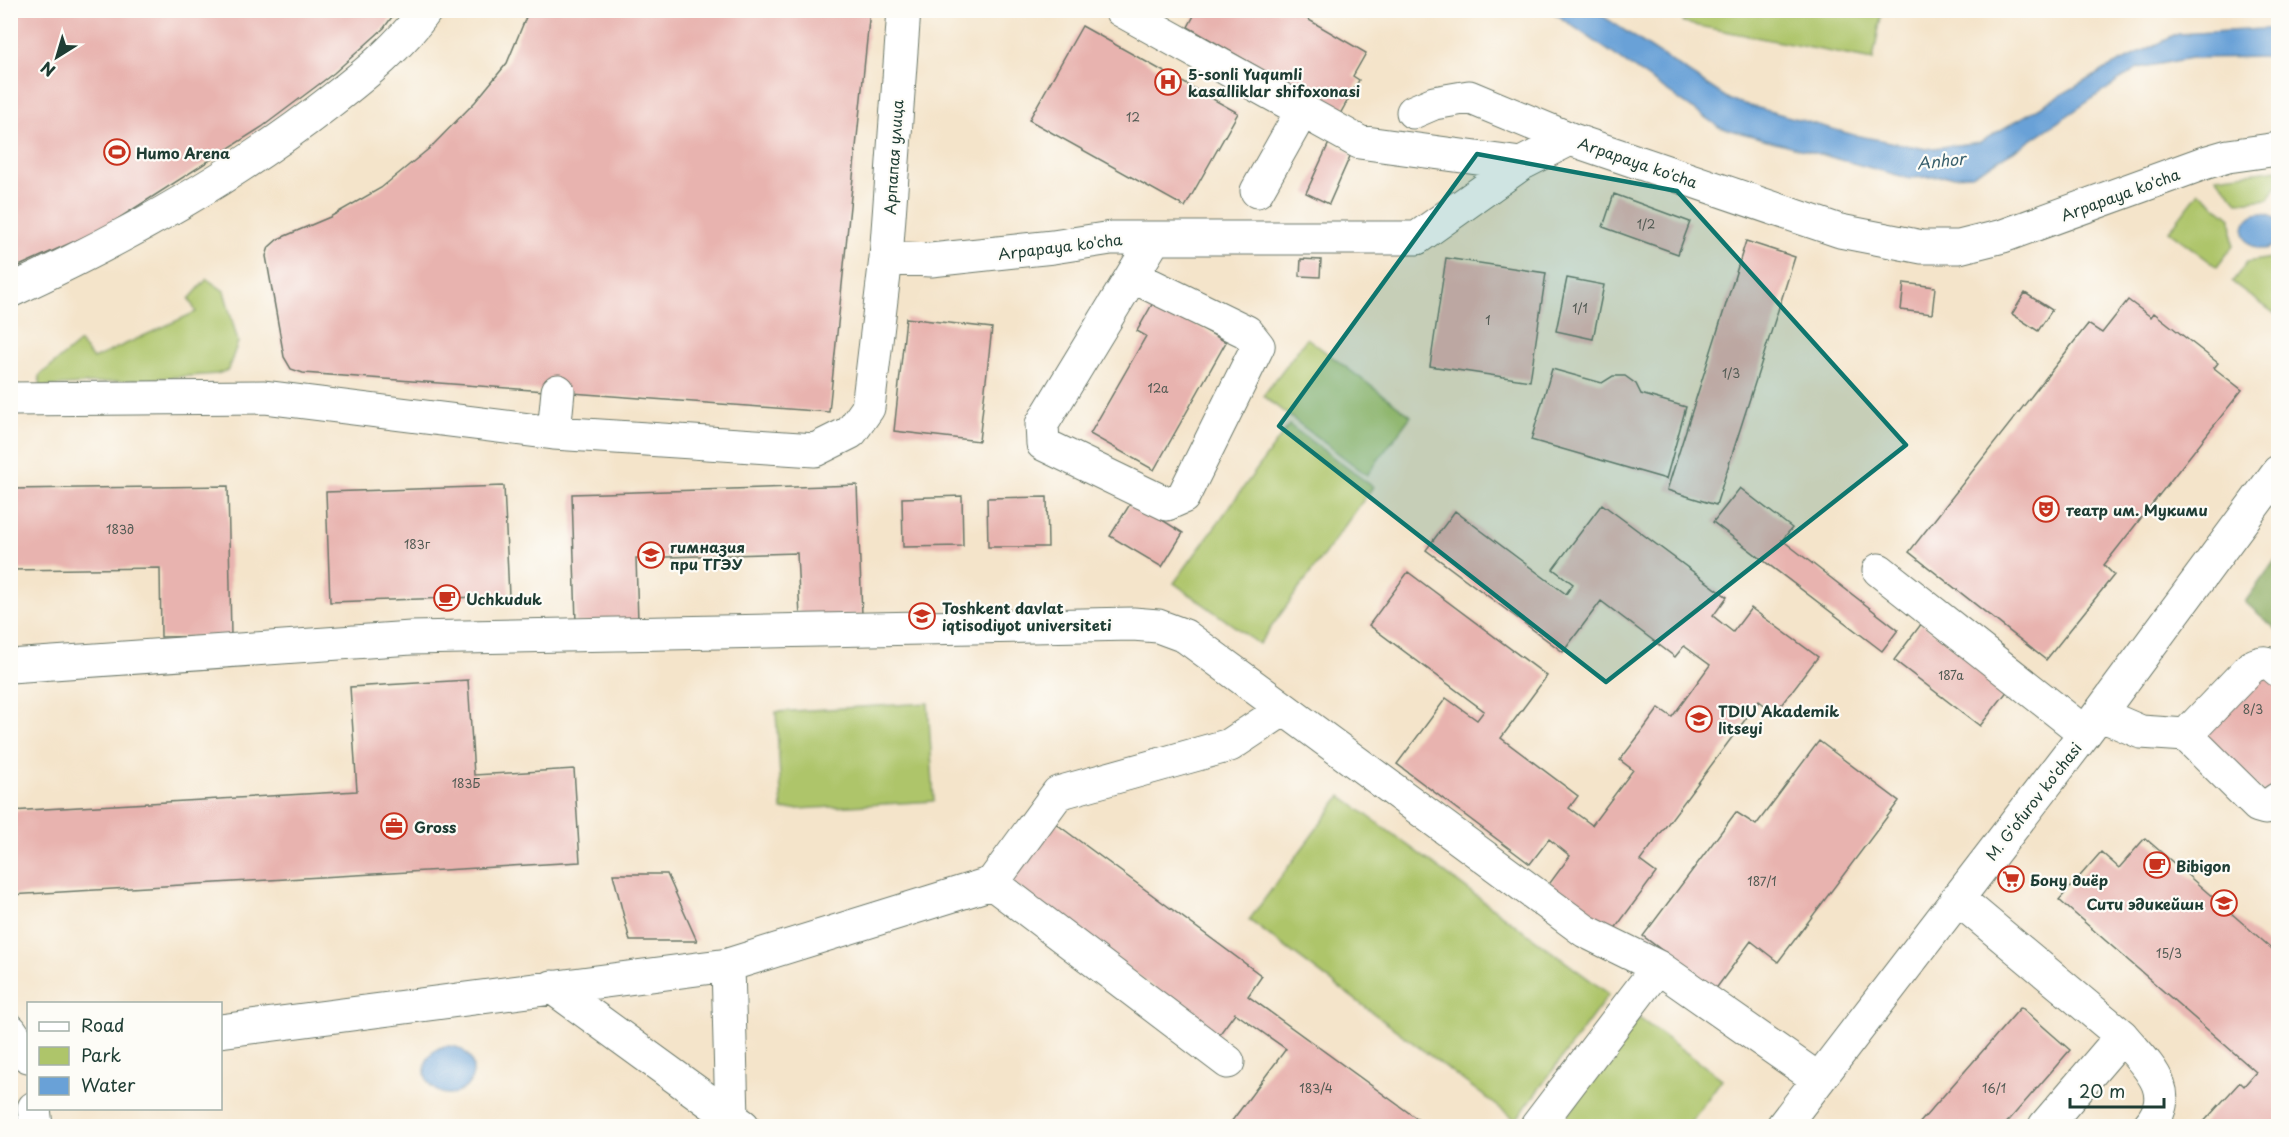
<svg xmlns="http://www.w3.org/2000/svg" width="2289" height="1137" font-family="'Playpen Sans',sans-serif">
	<style>
		.green { fill: #aec56a; stroke: #66814f; stroke-width: 1.5 }
		.forest { fill: #8aaa5e; stroke: #547449; stroke-width: 1.5 }
		.water { fill: #69a1d7; stroke: #446f86; stroke-width: 1.5 }
		.building { fill: #e8b3af }
		.lines { fill: none; stroke-linecap: round; stroke-linejoin: round }
		.minor-casing { stroke: #6a7768; stroke-width: 35 }
		.minor { stroke: #fff; stroke-width: 33 }
		.marked { fill: #0f766e; fill-opacity: 0.2; stroke: #0f766e; stroke-width: 4.5; stroke-linejoin: round }
		.labels { text-anchor: middle; dominant-baseline: central; stroke-width: 4.5; stroke-linejoin: round; paint-order: stroke }
		.number-label { font-size: 12px; fill: #515a53 }
		.poi-label { font-size: 15px; font-weight: bold; fill: #1f3d34; stroke: #fdfcf7; text-anchor: start }
		.street-label { font-size: 15px; fill: #1f3d34; stroke: #fdfcf7 }
		.water-label { font-size: 16px; font-style: italic; fill: #39606d; stroke: #fdfcf7 }
	</style>
	<rect width="100%" height="100%" fill="#fdfcf7"/>
	<filter id="ink" filterUnits="userSpaceOnUse"><feTurbulence type="fractalNoise" baseFrequency=".0167" numOctaves="2"/><feDisplacementMap in="SourceGraphic" scale="12" xChannelSelector="R" yChannelSelector="G"/><feConvolveMatrix kernelMatrix="1 2 1 2 8 2 1 2 1" color-interpolation-filters="sRGB"/></filter>
	<filter id="wash" filterUnits="userSpaceOnUse"><feTurbulence type="fractalNoise" baseFrequency=".008" numOctaves="4" result="noise"/><feDisplacementMap in="SourceGraphic" scale="24" xChannelSelector="R" yChannelSelector="G"/><feGaussianBlur stdDeviation="1.35" result="paint"/><feColorMatrix in="noise" values="0 0 0 0 0 0 0 0 0 0 0 0 0 0 0 0 0 1.4 0 .05"/><feComposite in="paint" operator="in"/></filter>
	<g filter="url(#wash)">
		<rect width="100%" height="100%" fill="#f4e4ca"/>
		<path class="green" d="M1686,11V10L1882,11L1873,60L1683,23Z
			M2278,169V183L2269,199L2238,202L2216,177Z
			M2199,192L2231,218L2233,246L2217,267L2169,231Z
			M2278,257V316L2232,282L2247,262Z
			M207,279L224,291L238,342L228,370L217,374L41,387L39,376L80,342L93,359L196,312L189,299Z
			M1307,338L1411,416L1367,475L1263,396Z
			M1289,425L1373,487L1259,644L1174,583Z
			M928,703L934,801L782,810L776,712Z
			M1341,796L1609,994L1516,1120L1249,920Z
			M1639,1018L1722,1079L1688,1126H1559Z"/>
		<path class="forest" d="M2278,556V631L2245,602Z"/>
		<path class="water" d="M1551,11H1595L1730,100L1854,135L1926,149L1980,142L2106,69L2178,34L2278,28V57L2191,58L2138,68L2022,146L1972,175L1908,178L1719,127Z
			M2244 231a18 18 0 1 1 36 0a18 18 0 1 1-36 0Z
			M425 1070a24 24 0 1 1 48 0a24 24 0 1 1-48 0Z"/>
		<g id="blocks">
			<path class="building" d="M10,10H397L384,28L334,73L262,127L102,229L10,270Z
				M529,10H870L829,412L303,373L291,369L284,357L266,256L269,247L278,239L330,217L381,188L431,147L475,102L507,63Z
				M1197,10H1292L1366,53L1353,76L1359,80L1340,114L1188,27Z
				M1082,26L1238,113L1185,207L1029,120Z
				M1329,143L1351,154L1329,204L1306,193Z
				M1614,194L1690,222L1678,254L1603,227Z
				M1746,241L1795,257L1716,505L1667,490Z
				M1446,258L1546,273L1530,381L1430,366Z
				M1301,259L1321,260L1320,277L1300,276Z
				M1567,278L1604,285L1593,339L1556,331Z
				M1904,283L1935,287L1932,314L1901,310Z
				M2025,293L2052,310L2038,331L2012,314Z
				M2128,300L2151,317L2154,313L2218,363L2214,368L2242,390L2104,565L2114,575L2046,660L1909,552L2088,324L2102,333Z
				M1154,301L1226,342L1154,470L1090,434L1146,336L1137,331Z
				M906,318L992,328L979,441L894,431Z
				M1552,369L1602,383L1613,376H1625L1636,384L1641,394L1686,407L1666,479L1531,440Z
				M857,485L862,615L800,618L797,553L636,558L638,621L576,623L572,494Z
				M228,486L231,636L161,637L160,568L10,570V489Z
				M504,486L509,596L330,602L326,492Z
				M1740,488L1792,528L1782,540L1898,630L1882,651L1713,522Z
				M962,496L963,546L903,547L902,498Z
				M1047,497L1048,547H988L987,498Z
				M1132,501L1183,533L1162,567L1110,536Z
				M1602,504L1727,597L1713,616L1733,632L1751,608L1818,657L1775,713L1759,701L1640,861L1656,873L1611,934L1547,887L1570,856L1549,839L1530,864L1397,764L1446,698L1477,720L1484,711L1369,625L1408,572L1547,676L1501,738L1578,796L1569,808L1592,825L1633,770L1620,760L1640,734L1659,708L1672,717L1710,665L1684,646L1675,657L1601,601L1563,652L1426,550L1455,511L1566,594L1573,584L1553,569Z
				M1922,623L2009,689L1980,726L1894,660Z
				M2264,668L2278,681V787L2269,798L2202,737Z
				M468,680L474,775L574,769L580,862L10,895V811L357,791L350,687Z
				M1819,741L1899,801L1778,962L1751,941L1715,990L1643,936L1736,812L1756,825Z
				M1047,817L1262,976L1248,996L1427,1126H1228L1286,1049L1235,1013L1219,1035L1003,876Z
				M2145,838L2278,954V1126H2200L2240,1082L2244,1086L2256,1072L2059,900L2101,852L2119,868Z
				M613,874H667L697,941H630Z
				M2021,1007L2070,1050L2004,1126H1917Z"/>
		</g>
	</g>
	<g filter="url(#ink)">
		<use href="#blocks" fill-opacity="0" stroke="#6a7768" stroke-width="1.5"/>
		<g class="lines">
			<g class="minor-casing">
				<path id="minor" d="M904,10L886,258L931,260L1053,247L1111,238H1417L1521,164L1570,139L1840,231L1922,247H1959L2003,236L2204,163L2228,156L2278,149
					M1121,10L1359,142L1521,164
					M1413,112L1434,103L1469,97L1570,139
					M1257,191L1302,111
					M1132,276L1247,332L1258,346L1183,497L1167,504L1043,444L1042,424L1155,238
					M10,291C123,239 233,178 331,101C366,74 400,46 426,10
					M10,399L264,397L554,433L558,391
					M554,433L815,450L851,432L868,408L886,258
					M1879,570L2085,733
					M10,666L411,638L1133,624L1158,626L1185,636L1585,931L1658,967L1537,1126
					M2099,714L2141,732L2186,735L2258,806L2265,808L2278,799
					M2186,735L2251,667C2263,661 2269,661 2278,670
					M992,883L1228,1062
					M1957,898L2122,1036L2045,1126
					M728,965L732,1119
					M1658,967L1818,1079
					M552,987L743,1126
					M10,1030L28,1056
					M220,1031L728,965L992,883L1058,793L1230,745L1284,709
					M2122,1036C2145,1064 2179,1090 2149,1126
					M34,1108L36,1126
					M1783,1126L2085,733L2278,472"/>
			</g>
			<use href="#minor" class="minor"/>
		</g>
	</g>
	<path class="marked" d="M1477,154L1677,191L1906,445L1606,682L1279,426Z"/>
	<defs>
		<g id="hospital-ring" transform="scale(1.35)"><circle r="9.5" fill="#fdfcf7" stroke="#c8321e" stroke-width="1.5"/><path d="M-5-5h3v3.5h4V-5h3V5h-3V1.5h-4V5h-3Z" fill="#c8321e"/></g>
		<g id="stadium-ring" transform="scale(1.35)"><circle r="9.5" fill="#fdfcf7" stroke="#c8321e" stroke-width="1.5"/><path d="M0-5a6.5 5 0 1 0 0 10a6.5 5 0 1 0 0-10ZM-3.5-1.8h7v3.6h-7Z" fill="#c8321e"/></g>
		<g id="theatre-ring" transform="scale(1.35)"><circle r="9.5" fill="#fdfcf7" stroke="#c8321e" stroke-width="1.5"/><path d="M-5-5.5Q0-4 5-5.5V0Q5 5 0 6Q-5 5-5 0ZM-3.3-2.5H-1v1.5H-3.3ZM1-2.5H3.3v1.5H1ZM-2.8 1Q0 5.5 2.8 1Z" fill="#c8321e"/></g>
		<g id="university-ring" transform="scale(1.35)"><circle r="9.5" fill="#fdfcf7" stroke="#c8321e" stroke-width="1.5"/><path d="M0-5L7-2L0 1L-7-2ZM-4 1L0 2.5L4 1V4Q0 6-4 4Z" fill="#c8321e"/></g>
		<g id="cafe-ring" transform="scale(1.35)"><circle r="9.5" fill="#fdfcf7" stroke="#c8321e" stroke-width="1.5"/><path d="M-5.5-4.5H6V0H3Q3 3.5 0 3.5H-2.5Q-5.5 3.5-5.5 0ZM3-3.2v2h1.7v-2ZM-6 4.5H4V6H-6Z" fill="#c8321e"/></g>
		<g id="school-ring" transform="scale(1.35)"><circle r="9.5" fill="#fdfcf7" stroke="#c8321e" stroke-width="1.5"/><path d="M0-5L7-2L0 1L-7-2ZM-4 1L0 2.5L4 1V4Q0 6-4 4Z" fill="#c8321e"/></g>
		<g id="office-ring" transform="scale(1.35)"><circle r="9.5" fill="#fdfcf7" stroke="#c8321e" stroke-width="1.5"/><path d="M-6-3h4V-5.5h4V-3h4V5H-6ZM-1-4.5V-3h2v-1.5ZM-6 0V1H6V0Z" fill="#c8321e"/></g>
		<g id="supermarket-ring" transform="scale(1.35)"><circle r="9.5" fill="#fdfcf7" stroke="#c8321e" stroke-width="1.5"/><path d="M-6-5.5h2.5l.6 2H6L4.5 2H-2.5L-4.4-4H-6ZM-1.5 3.2a1.3 1.3 0 1 0 .1 0ZM3 3.2a1.3 1.3 0 1 0 .1 0Z" fill="#c8321e"/></g>
	</defs>
	<g fill-rule="evenodd">
		<use href="#hospital-ring" x="1168" y="82"/>
		<use href="#stadium-ring" x="117" y="152"/>
		<use href="#theatre-ring" x="2046" y="509"/>
		<use href="#university-ring" x="651" y="555"/>
		<use href="#cafe-ring" x="447" y="598"/>
		<use href="#university-ring" x="922" y="616"/>
		<use href="#school-ring" x="1699" y="719"/>
		<use href="#office-ring" x="394" y="826"/>
		<use href="#cafe-ring" x="2157" y="865"/>
		<use href="#supermarket-ring" x="2011" y="879"/>
		<use href="#school-ring" x="2224" y="903"/>
	</g>
	<g class="labels">
		<g class="number-label">
			<text x="1133" y="117">12</text>
			<text x="1646" y="224">1/2</text>
			<text x="1580" y="308">1/1</text>
			<text x="1488" y="320">1</text>
			<text x="1731" y="373">1/3</text>
			<text x="1158" y="388">12a</text>
			<text x="120" y="529">183д</text>
			<text x="417" y="544">183г</text>
			<text x="1951" y="675">187a</text>
			<text x="2253" y="709">8/3</text>
			<text x="466" y="783">183Б</text>
			<text x="1762" y="881">187/1</text>
			<text x="2169" y="953">15/3</text>
			<text x="1316" y="1088">183/4</text>
			<text x="1994" y="1088">16/1</text>
		</g>
		<g class="poi-label">
			<text x="1188" y="73">5-sonli Yuqumli<tspan x="1188" dy="17">kasalliklar shifoxonasi</tspan></text>
			<text x="136" y="152">Humo Arena</text>
			<text x="2066" y="509">театр им. Мукими</text>
			<text x="670" y="546">гимназия<tspan x="670" dy="17">при ТГЭУ</tspan></text>
			<text x="466" y="598">Uchkuduk</text>
			<text x="942" y="607">Toshkent davlat<tspan x="942" dy="17">iqtisodiyot universiteti</tspan></text>
			<text x="1718" y="710">TDIU Akademik<tspan x="1718" dy="17">litseyi</tspan></text>
			<text x="414" y="826">Gross</text>
			<text x="2176" y="865">Bibigon</text>
			<text x="2030" y="879">Бону диёр</text>
			<text x="2204" y="903" text-anchor="end">Сити эдикейшн</text>
		</g>
		<g class="street-label">
			<text transform="translate(893 157) rotate(-86)">Арпапая улица</text>
			<text transform="translate(1638 162) rotate(19)">Arpapaya ko'cha</text>
			<text transform="translate(2120 194) rotate(-20)">Arpapaya ko'cha</text>
			<text transform="translate(1060 246) rotate(-7)">Arpapaya ko'cha</text>
			<text transform="translate(2033 801) rotate(-52)">M. G'ofurov ko'chasi</text>
		</g>
		<g class="water-label">
			<text transform="translate(1941 160) rotate(-6)">Anhor</text>
		</g>
	</g>
	<rect width="2289" height="1137" fill="none" stroke="#fdfcf7" stroke-width="36"/>
	<rect x="27" y="1002" width="195" height="108" fill="#fdfcf7" stroke="#a4b0a9" stroke-width="1.5"/>
	<rect x="39" y="1022" width="30" height="9" fill="#ffffff" stroke="#a4b0a9" stroke-width="1.5"/>
	<text x="81" y="1032" font-size="18" fill="#1f3d34">Road</text>
	<rect x="39" y="1047" width="30" height="18" fill="#aec56a" stroke="#a4b0a9" stroke-width="1.5"/>
	<text x="81" y="1062" font-size="18" fill="#1f3d34">Park</text>
	<rect x="39" y="1077" width="30" height="18" fill="#69a1d7" stroke="#a4b0a9" stroke-width="1.5"/>
	<text x="81" y="1092" font-size="18" fill="#1f3d34">Water</text>
	<g transform="translate(57 57) rotate(217)" stroke="#fdfcf7" stroke-width="4.5" paint-order="stroke">
	<path d="M0-4.5L10 22L0 15L-10 22Z" fill="#1f3d34"/>
	<text y="-9" font-size="16" font-weight="bold" text-anchor="middle" fill="#1f3d34">N</text>
	</g>
	<path d="M2070 1098v9h94v-9" fill="none" stroke="#1f3d34" stroke-width="3"/>
	<text x="2079" y="1098" font-size="18" fill="#1f3d34" stroke="#fdfcf7" stroke-width="4.5" paint-order="stroke">20 m</text>
</svg>
